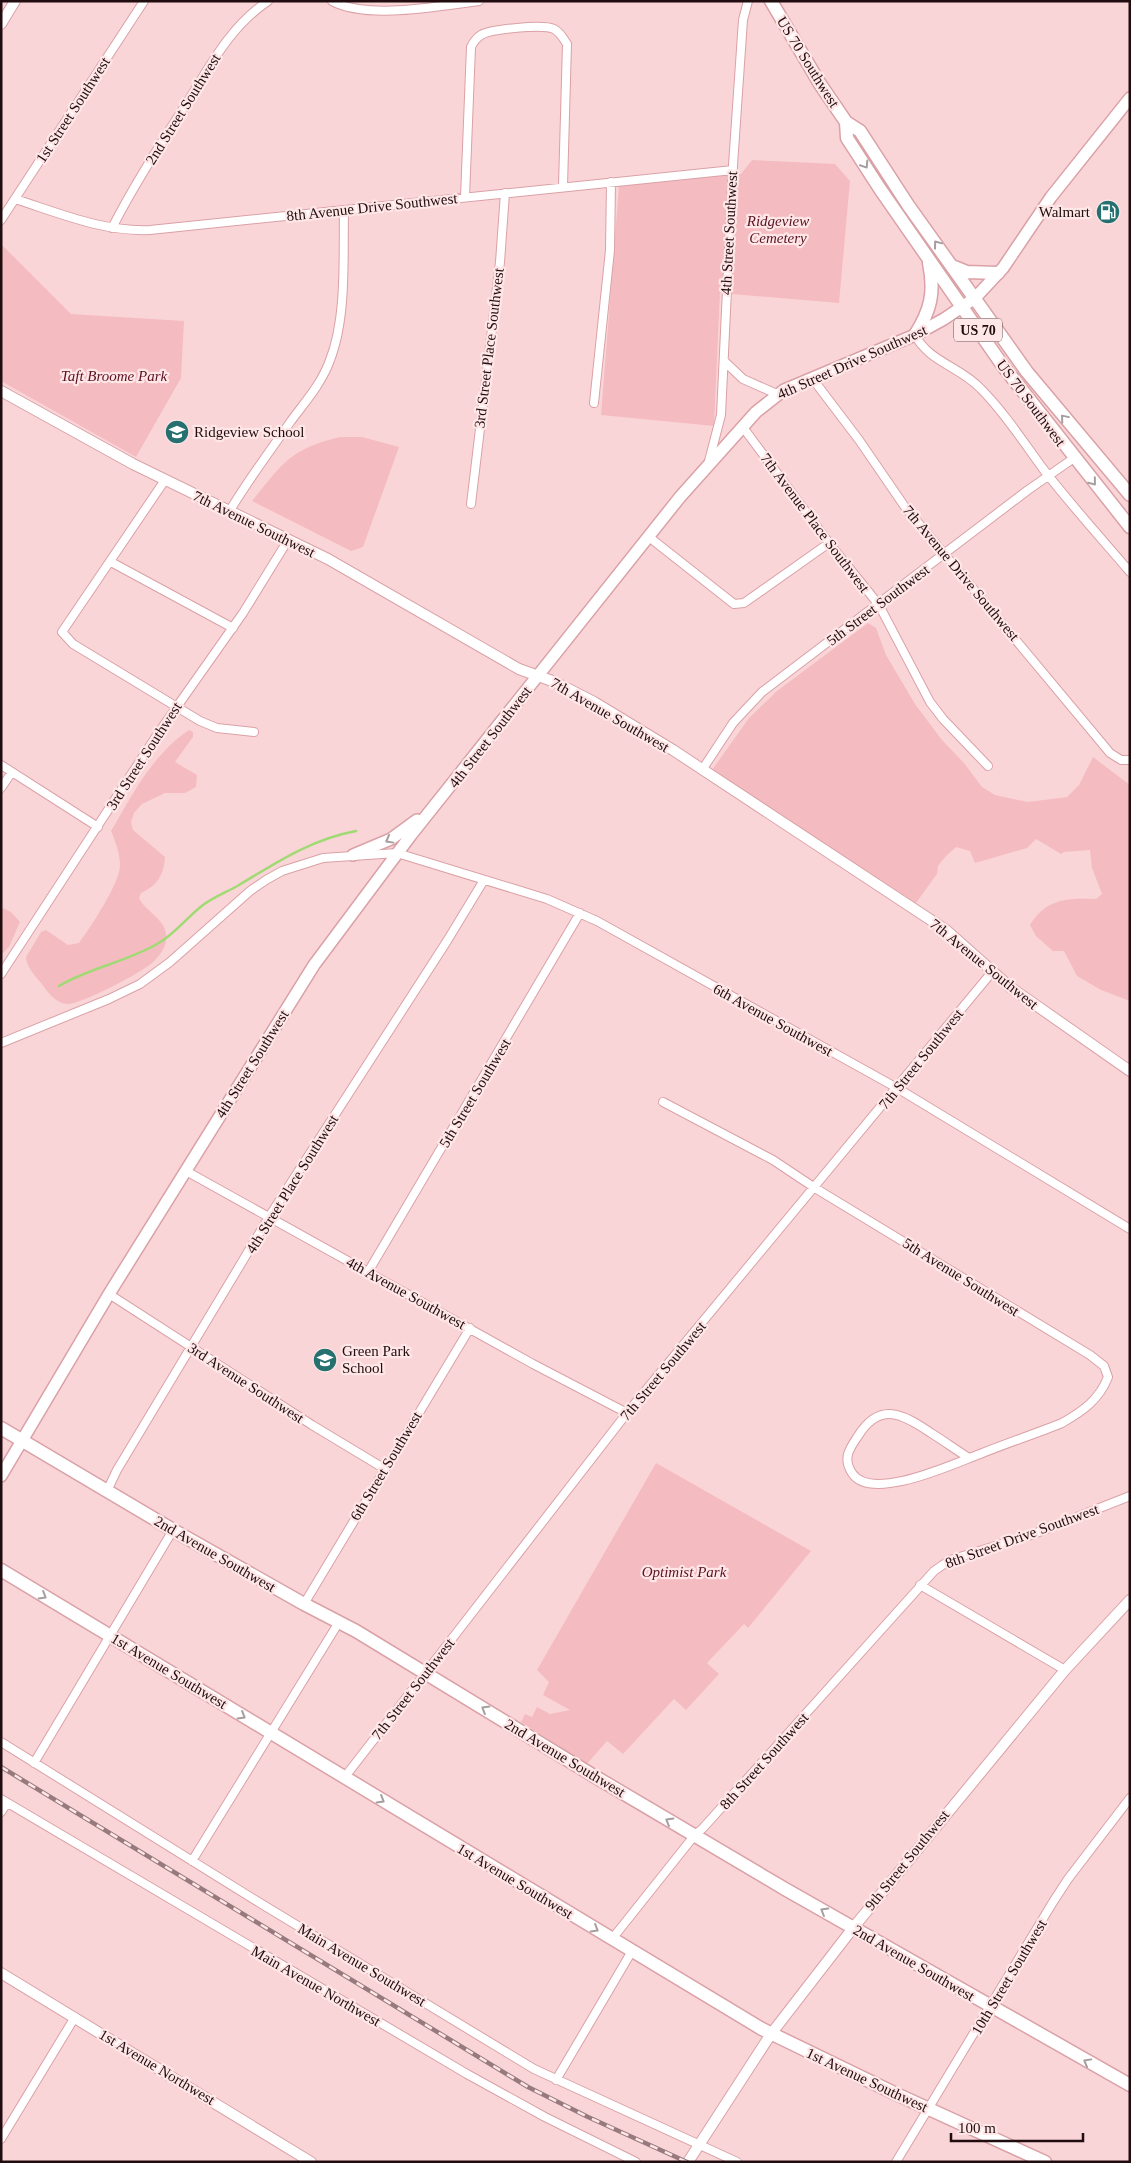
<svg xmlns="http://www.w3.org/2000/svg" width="1131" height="2163" font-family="'Times New Roman',serif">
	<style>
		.green { fill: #f4bcc1 }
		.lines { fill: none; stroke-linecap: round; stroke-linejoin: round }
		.stream { stroke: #a1da75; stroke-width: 2.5 }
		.minor-casing { stroke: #daa1a6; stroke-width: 10 }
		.tertiary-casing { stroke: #daa1a6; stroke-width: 12 }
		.secondary-casing { stroke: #daa1a6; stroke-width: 14 }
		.primary-casing { stroke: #daa1a6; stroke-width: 15 }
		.minor { stroke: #fff; stroke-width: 8 }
		.tertiary { stroke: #fff; stroke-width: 10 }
		.secondary { stroke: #fff; stroke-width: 11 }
		.primary { stroke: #fff; stroke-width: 12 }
		.rail-casing { stroke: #977a7d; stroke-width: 4.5 }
		.rail { stroke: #ffe6e7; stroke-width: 2.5; stroke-dasharray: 8; stroke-linecap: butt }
		.oneway { stroke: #a69e9f }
		.labels { text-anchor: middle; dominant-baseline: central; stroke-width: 4.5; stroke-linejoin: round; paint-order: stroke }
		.shield { fill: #ffe6e7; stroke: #644e50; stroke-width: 1 }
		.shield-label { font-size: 14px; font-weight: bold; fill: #210d0f }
		.street-label { font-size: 15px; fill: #210d0f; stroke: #ffe6e7 }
		.poi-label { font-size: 15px; fill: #210d0f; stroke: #ffe6e7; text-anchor: start }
		.park-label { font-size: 15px; font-style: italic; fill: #5a1121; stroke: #ffe6e7 }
	</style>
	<rect width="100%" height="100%" fill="#fad5d8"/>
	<path class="green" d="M752,160L835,164L850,181L839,303L720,293L714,426L601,415L619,186L741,174Z
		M1,244L71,314L184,321L181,378L136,457L1,381Z
		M340,437H362L399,447L363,547L351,551L252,501C283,463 290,449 340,437Z
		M868,623L876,628L886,655L915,704L942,740L964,763L982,787L995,795L1028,802L1067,797L1079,785L1093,757L1130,785V1001L1101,990L1077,976L1064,951H1053L1036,936L1030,925C1046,898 1068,898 1096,899L1102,894L1092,868L1090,850L1064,852L1061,854L1036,839L1027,848L975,863L970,851L956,847L946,856L938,866L937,874L916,903L712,770L749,718L777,691Z
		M189,730L193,732V737L175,762L197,775L196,787L185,793H165L142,804L134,813L131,822L133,830L165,857C164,875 157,886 141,893L139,898C146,912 164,918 166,934C168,945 160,956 152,963C141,973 80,1005 67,1004C55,1003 47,991 41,983C35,976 26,966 26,957L41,932L46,930L68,945L79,943C90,928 120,883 120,865C120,853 115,841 111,831C133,794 152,755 189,730Z
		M1,907L11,912L20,922L9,947L1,955Z
		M656,1463L811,1551L748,1628L744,1624L707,1663L719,1674L686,1710L674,1699L623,1754L607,1741L587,1764L521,1722L525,1714L532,1717L537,1707L550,1714L570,1710L543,1695L549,1682L537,1670Z"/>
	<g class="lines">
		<path class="stream" d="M59,986C89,968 126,962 157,944C175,934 186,918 203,905C214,897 227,892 239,885C277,862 312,839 356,831"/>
		<g class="minor-casing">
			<path id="minor" d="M332,1C367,20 439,6 479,1
				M465,197L471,47C473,43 476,38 481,35C491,29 543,24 554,29C561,33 563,38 567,44L563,186
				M15,199C59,213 103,232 150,230L733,170
				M1,220L144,1
				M112,228C133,187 158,148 183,109C208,70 228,28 268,1
				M915,335C929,362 961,367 981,389C1005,413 1024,443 1044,470C1071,505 1101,538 1130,572
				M724,361L743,379L777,394
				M812,378L859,440L905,507L1110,753L1121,760H1130
				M594,403L610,250L611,182
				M742,426L829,543L879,605L930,702L943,719L988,766
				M709,461L721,415L733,165L743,20L748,1
				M165,480L62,632L73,644L200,721L217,728L254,732
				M471,504L500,262L505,193
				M229,512C248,480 270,451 291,421C305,402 322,383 330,360C347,317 343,256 344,210
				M649,537L734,604L744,603L829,543
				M111,562L233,628
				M1,765L98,827
				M702,770L733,723L762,692L1028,490L1074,458
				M1,788L12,772
				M1,974L157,735L243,613L288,540
				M1,1043L109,999L140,984L170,962L250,891L266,880L282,871L323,858L397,853L547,899L597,921L897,1088L1130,1229
				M663,1102L773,1160L815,1188L1090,1355L1104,1366L1108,1377C1099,1400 1083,1411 1062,1423C1035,1434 1007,1443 980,1454C955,1463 871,1503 852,1473C842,1458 850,1448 858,1436C880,1401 903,1414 931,1433C944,1441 956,1450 969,1458
				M186,1171L533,1364L627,1413
				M368,1272L580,913
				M109,1294L312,1425L385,1469
				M107,1491L117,1470L269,1217L447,941L484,880
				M920,1585L1065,1670
				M304,1604L470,1328
				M1,1742L260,1903L534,2069L737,2162
				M34,1763L173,1530
				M344,1778L627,1413L992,972
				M1,1799L467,2074L545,2117L636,2162
				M1,1812L7,1803
				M192,1861L339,1622
				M612,1939L694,1836L703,1828L934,1571L950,1560L1031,1535L1130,1496
				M556,2080L632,1951
				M1,2139L75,2017
				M896,2162L1053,1902L1068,1879L1130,1798"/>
		</g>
		<g class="tertiary-casing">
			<path id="tertiary" d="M1,24L15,1
				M1,391L133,464L328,559L519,669L555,682L594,702L673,750L946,930L1010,987L1130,1071
				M1,1973L311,2162
				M688,2162L771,2034L853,1928L1065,1670L1130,1600"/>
		</g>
		<g class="secondary-casing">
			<path id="secondary" d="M353,855L391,839L417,820
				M1,1476L109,1294L314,965L411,835L680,497L756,412L784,390L915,335L944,319L975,298L1003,268L1051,197L1130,98"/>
		</g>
		<g class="primary-casing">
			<path id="primary" d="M771,1L820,84L846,122L860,131L908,205L1027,372L1130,495
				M846,122L847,138L880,189L1003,366L1130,527
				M952,266L967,272L998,273
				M915,335C931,310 935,292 929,263
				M1,1428L173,1530L304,1604L356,1631L594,1776L785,1889L1130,2085
				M1,1570L762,2029L894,2093L1045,2162"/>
		</g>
		<use href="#minor" class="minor"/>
		<use href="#tertiary" class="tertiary"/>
		<use href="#secondary" class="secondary"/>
		<use href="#primary" class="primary"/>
		<g class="rail-casing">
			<path id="rail" d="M1,1767L528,2087L588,2117L687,2162"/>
		</g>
		<use href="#rail" class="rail"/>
	</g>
	<defs><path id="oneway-chevron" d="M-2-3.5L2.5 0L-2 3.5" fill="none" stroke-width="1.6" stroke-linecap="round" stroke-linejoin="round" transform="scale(1.25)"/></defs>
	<g class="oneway">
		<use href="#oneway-chevron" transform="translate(865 165) rotate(57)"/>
		<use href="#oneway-chevron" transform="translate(937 244) rotate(-127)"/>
		<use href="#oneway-chevron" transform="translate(1064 418) rotate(-130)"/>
		<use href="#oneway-chevron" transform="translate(1093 482) rotate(51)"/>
		<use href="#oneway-chevron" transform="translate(389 840) rotate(151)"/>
		<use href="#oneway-chevron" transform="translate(43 1596) rotate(31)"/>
		<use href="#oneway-chevron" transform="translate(485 1709) rotate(-149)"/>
		<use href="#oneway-chevron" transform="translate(242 1716) rotate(31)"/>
		<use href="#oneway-chevron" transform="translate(381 1800) rotate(31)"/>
		<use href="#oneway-chevron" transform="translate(669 1821) rotate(-149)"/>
		<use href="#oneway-chevron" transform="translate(824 1911) rotate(-150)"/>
		<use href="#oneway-chevron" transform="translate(595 1929) rotate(31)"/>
		<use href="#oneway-chevron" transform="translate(1087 2062) rotate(-151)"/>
	</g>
	<defs>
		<g id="fuel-disc" transform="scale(1.25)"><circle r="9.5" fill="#26706f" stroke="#ffe6e7"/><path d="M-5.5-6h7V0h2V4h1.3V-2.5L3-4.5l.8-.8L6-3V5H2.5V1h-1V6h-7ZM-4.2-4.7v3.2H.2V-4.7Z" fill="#fff"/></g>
		<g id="school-disc" transform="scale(1.25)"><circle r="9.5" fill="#26706f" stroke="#ffe6e7"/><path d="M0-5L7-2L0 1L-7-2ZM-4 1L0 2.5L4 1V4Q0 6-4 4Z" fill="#fff"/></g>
	</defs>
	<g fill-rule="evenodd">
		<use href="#fuel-disc" x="1108" y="212"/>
		<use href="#school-disc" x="177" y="432"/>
		<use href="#school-disc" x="325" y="1360"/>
	</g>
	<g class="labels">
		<rect class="shield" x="954" y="318.5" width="48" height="23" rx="4"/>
		<g class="shield-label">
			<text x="978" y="330">US 70</text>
		</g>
		<g class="street-label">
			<text transform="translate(808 62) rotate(58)">US 70 Southwest</text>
			<text transform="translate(183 109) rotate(-58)">2nd Street Southwest</text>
			<text transform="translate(73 110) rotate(-57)">1st Street Southwest</text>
			<text transform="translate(372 207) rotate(-6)">8th Avenue Drive Southwest</text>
			<text transform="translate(729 233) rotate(-87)">4th Street Southwest</text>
			<text transform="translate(489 348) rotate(-83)">3rd Street Place Southwest</text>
			<text transform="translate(852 362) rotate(-24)">4th Street Drive Southwest</text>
			<text transform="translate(1031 403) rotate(53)">US 70 Southwest</text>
			<text transform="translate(815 523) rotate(53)">7th Avenue Place Southwest</text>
			<text transform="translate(254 524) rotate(26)">7th Avenue Southwest</text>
			<text transform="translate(961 573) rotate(50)">7th Avenue Drive Southwest</text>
			<text transform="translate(878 605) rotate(-37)">5th Street Southwest</text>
			<text transform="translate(610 715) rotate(30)">7th Avenue Southwest</text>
			<text transform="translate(490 737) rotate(-52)">4th Street Southwest</text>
			<text transform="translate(144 756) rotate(-57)">3rd Street Southwest</text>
			<text transform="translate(984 964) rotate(39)">7th Avenue Southwest</text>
			<text transform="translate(773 1020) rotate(29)">6th Avenue Southwest</text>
			<text transform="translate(921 1059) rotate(-51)">7th Street Southwest</text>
			<text transform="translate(252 1064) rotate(-58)">4th Street Southwest</text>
			<text transform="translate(475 1093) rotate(-59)">5th Street Southwest</text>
			<text transform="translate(292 1184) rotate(-58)">4th Street Place Southwest</text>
			<text transform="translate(961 1277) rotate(32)">5th Avenue Southwest</text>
			<text transform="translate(406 1293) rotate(29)">4th Avenue Southwest</text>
			<text transform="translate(663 1371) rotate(-50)">7th Street Southwest</text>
			<text transform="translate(246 1383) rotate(33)">3rd Avenue Southwest</text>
			<text transform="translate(386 1466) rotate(-59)">6th Street Southwest</text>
			<text transform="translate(1022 1536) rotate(-20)">8th Street Drive Southwest</text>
			<text transform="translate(215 1554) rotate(30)">2nd Avenue Southwest</text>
			<text transform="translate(169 1671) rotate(31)">1st Avenue Southwest</text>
			<text transform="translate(413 1689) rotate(-52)">7th Street Southwest</text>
			<text transform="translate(565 1758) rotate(31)">2nd Avenue Southwest</text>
			<text transform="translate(764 1761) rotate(-48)">8th Street Southwest</text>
			<text transform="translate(907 1860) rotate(-51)">9th Street Southwest</text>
			<text transform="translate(515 1881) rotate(31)">1st Avenue Southwest</text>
			<text transform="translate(914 1963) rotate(30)">2nd Avenue Southwest</text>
			<text transform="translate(362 1965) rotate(31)">Main Avenue Southwest</text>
			<text transform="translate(1009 1977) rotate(-59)">10th Street Southwest</text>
			<text transform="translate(316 1986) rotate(30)">Main Avenue Northwest</text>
			<text transform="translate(157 2067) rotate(31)">1st Avenue Northwest</text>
			<text transform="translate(867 2080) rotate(25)">1st Avenue Southwest</text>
		</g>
		<g class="poi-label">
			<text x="1090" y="212" text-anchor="end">Walmart</text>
			<text x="194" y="432">Ridgeview School</text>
			<text x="342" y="1351">Green Park<tspan x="342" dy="17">School</tspan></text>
		</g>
		<g class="park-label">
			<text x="778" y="221">Ridgeview<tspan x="778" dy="17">Cemetery</tspan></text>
			<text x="114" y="376">Taft Broome Park</text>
			<text x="684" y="1572">Optimist Park</text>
		</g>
	</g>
	<rect width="1131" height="2163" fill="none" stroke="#210d0f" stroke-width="5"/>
	<path d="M951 2133v8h132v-8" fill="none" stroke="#210d0f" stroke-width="2.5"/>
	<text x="958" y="2133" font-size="15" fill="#210d0f" stroke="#ffe6e7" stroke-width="4" paint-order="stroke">100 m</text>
</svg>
